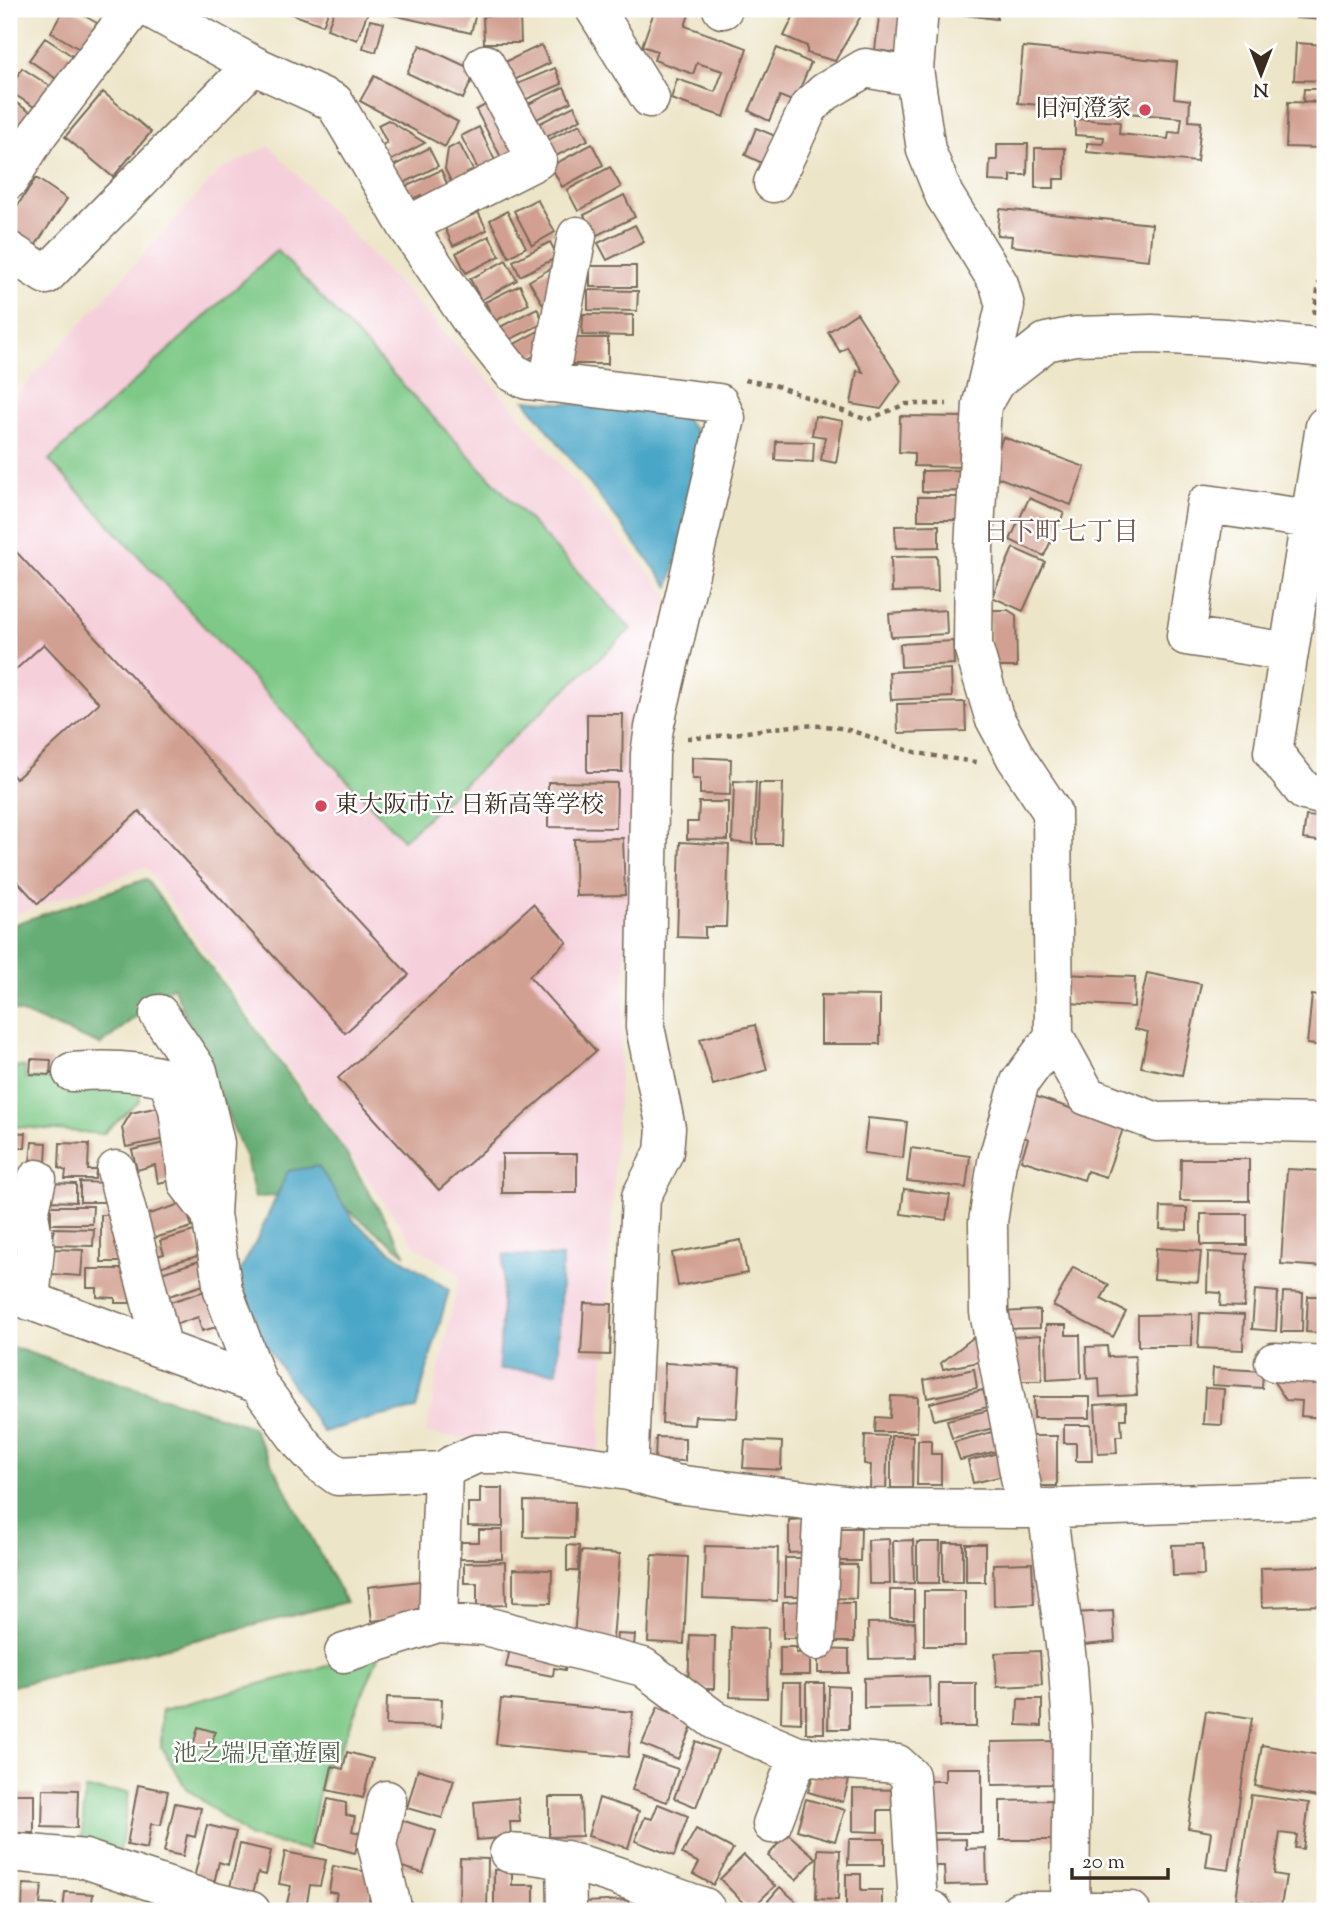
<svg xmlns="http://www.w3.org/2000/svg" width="1334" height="1920" font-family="'Sorts Mill Goudy','Noto Serif JP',serif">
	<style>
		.built { fill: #f5cfda }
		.green { fill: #7ec987; stroke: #5c7a52; stroke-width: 2 }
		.forest { fill: #66ad74; stroke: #506c49; stroke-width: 2 }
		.water { fill: #49a6c7; stroke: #426872; stroke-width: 2 }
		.building { fill: #d2a092 }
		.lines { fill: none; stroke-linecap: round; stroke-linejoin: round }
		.minor-casing { stroke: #796b5a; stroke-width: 41 }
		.path { stroke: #796b5a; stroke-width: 4.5; stroke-dasharray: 5 5; stroke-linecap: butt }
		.minor { stroke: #fff; stroke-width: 38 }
		.poi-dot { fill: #d1495b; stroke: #fff; stroke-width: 2.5 }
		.labels { text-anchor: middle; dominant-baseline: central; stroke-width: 5; stroke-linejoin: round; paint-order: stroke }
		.poi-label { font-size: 24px; fill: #3b2a1e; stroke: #fff; text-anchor: end }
		.park-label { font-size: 24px; fill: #526243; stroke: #fff }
		.neighbourhood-label { font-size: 26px; fill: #705347; stroke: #fff }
	</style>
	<rect width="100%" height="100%" fill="#fff"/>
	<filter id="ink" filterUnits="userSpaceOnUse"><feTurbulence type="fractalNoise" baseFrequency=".0143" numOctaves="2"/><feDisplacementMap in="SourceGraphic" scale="14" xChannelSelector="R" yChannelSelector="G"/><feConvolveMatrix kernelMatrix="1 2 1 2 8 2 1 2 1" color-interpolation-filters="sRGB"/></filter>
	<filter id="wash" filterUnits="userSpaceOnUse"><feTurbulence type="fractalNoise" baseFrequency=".00686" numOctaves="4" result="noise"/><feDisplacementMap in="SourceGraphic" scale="28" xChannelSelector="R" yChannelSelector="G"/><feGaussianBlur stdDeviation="1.57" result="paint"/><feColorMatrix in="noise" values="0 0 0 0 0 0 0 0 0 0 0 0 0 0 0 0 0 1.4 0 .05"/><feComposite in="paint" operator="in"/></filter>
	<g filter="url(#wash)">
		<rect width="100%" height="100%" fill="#ede5c8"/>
		<path class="built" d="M270,146L507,400L668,595L637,745L599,1452L425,1434L460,1274L415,1246L146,867L9,917V410L21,390L220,170Z"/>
		<path class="green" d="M277,250L631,629L403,840L49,460Z
			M9,1066L25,1067V1078L141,1082L139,1101L103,1134L9,1126Z
			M380,1652L336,1758L325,1762L308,1850L250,1837L186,1788L161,1747L162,1710Z
			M85,1790L129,1792L120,1852L81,1845Z"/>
		<path class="forest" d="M146,879L344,1150L406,1255L322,1190L255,1198L246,1158L173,986L101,1045L9,1008V926Z
			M9,1346L252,1427L346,1602L9,1687V1592L22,1565L9,1543Z"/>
		<path class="water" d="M525,400L680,413L708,445L669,587Z
			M318,1166L355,1222L389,1250L449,1290L416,1409L377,1417L323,1432L262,1339L238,1274L255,1244L288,1171Z
			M504,1255L562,1257L557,1372L499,1369Z"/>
		<g id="blocks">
			<path class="building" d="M64,9H72L97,23L81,50L51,32Z
				M277,9H329L323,25Z
				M335,9H369L357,40L327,29Z
				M381,9H477L471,33L380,12Z
				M655,9H691L685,26L747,48L724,117L671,99L677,79L715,92L723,71L697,63L693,74L654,60L657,51L642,46Z
				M797,9H865L835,61L807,53V46L784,36Z
				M880,9L903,10L898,53L875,50Z
				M951,9H997V19L951,13Z
				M1046,9H1070V15L1046,13Z
				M1297,9H1325V20L1296,18Z
				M520,15L521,43H484L483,16Z
				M370,20L384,23L376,52L363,48Z
				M45,38L74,57L58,80L29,60Z
				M1296,43L1325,45V81L1294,80Z
				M420,45L476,71L463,99L407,73Z
				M541,45L550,63L510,82L501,64Z
				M1023,47L1177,62L1174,98L1190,100L1189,121L1201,122L1197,162L1087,152V143L1103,144L1104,137L1075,135V119L1120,122L1119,134L1168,139L1169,132L1180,133L1182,118L1018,103Z
				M777,48L811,63L794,102L780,96L769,121L749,111Z
				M22,68L53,88L39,110L9,91Z
				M555,68L562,84L522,101L515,85Z
				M374,76L458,122L445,147L360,101Z
				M564,87L571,102L531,122L524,106Z
				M1304,89H1325V102L1303,101Z
				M103,92L151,132L113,177L65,137Z
				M9,98L36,116L18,143L9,137Z
				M491,102L519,153L503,161L476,110Z
				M1288,102L1323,103V125H1325V141H1320V148L1286,147Z
				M574,106L581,119L542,139L536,125Z
				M388,120L425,143L390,161L382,145L387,143L378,125Z
				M580,124L588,140L550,159L542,143Z
				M479,127L500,171L483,179L461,136Z
				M756,128L785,140L773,168L745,155Z
				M459,143L473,170L466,174L471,184L456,192L445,169L448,149Z
				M592,144L603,165L562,187L551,166Z
				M997,144H1028L1027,175H1011V182L989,181L990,160H997Z
				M429,148L438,166L402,184L393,166Z
				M1035,148H1065V179H1054V188H1035Z
				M610,167L621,187L578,211L567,190Z
				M441,170L452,195L427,207L421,195L410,200L405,187Z
				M36,178L67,199L35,246L9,229V218Z
				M624,195L635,217L595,236L584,215Z
				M537,199L555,232L532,245L514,211Z
				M1000,209L1152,224L1149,260L1011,246L1012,236L997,235Z
				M507,211L526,247L509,257L490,220Z
				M478,212L487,230L453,246L445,228Z
				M635,225L644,242L607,260L598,243Z
				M489,236L500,256L466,273L456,253Z
				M550,242L558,257L520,276L513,261Z
				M506,260L517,280L481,300L470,279Z
				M555,266L544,306L529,281Z
				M590,266H636V287H590Z
				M520,285L529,304L495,321L485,302Z
				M588,290L638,291L637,311L588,310Z
				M537,308L544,323L507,341L500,327Z
				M857,313L901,381L881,409L851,404L857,371L863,372L847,347L840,352L828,332Z
				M583,314L633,315V336L582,335Z
				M540,330L549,347L523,362L513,345Z
				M572,338H608V364H572Z
				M815,416L843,421L836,463L821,460L825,437L812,435Z
				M900,416L964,417L963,467L914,466V453L899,452Z
				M1003,437L1085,467L1071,505L989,474Z
				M776,441L814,442L813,462L775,460Z
				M966,470V491L922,492V471Z
				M918,497H959V520H918Z
				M1029,498L1064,513L1044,556L1010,540Z
				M939,525V547L896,548L895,526Z
				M9,544L409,975L345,1033L139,811L38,904L9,872V771L16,779L99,703L44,644L13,672L9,668Z
				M1013,548L1045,562L1023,611L992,597Z
				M937,556L938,591L892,592L891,557Z
				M946,610L947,634L891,637L889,614Z
				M989,610H1008L1016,615L1017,667H990Z
				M953,641L954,664L901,667L900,644Z
				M951,669L952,697L891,700L889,672Z
				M965,702L966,731L898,733L897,704Z
				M587,714H623L622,772H587Z
				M692,757L731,759L730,795L700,794V779H692Z
				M734,781L756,782L753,844L732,842Z
				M548,782L617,783L616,828L548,827Z
				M759,783H783L781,844H757Z
				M699,802H728V840L687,839V822H698Z
				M1319,810H1325V842L1303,839L1306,816L1318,817Z
				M623,838L625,895L576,896L574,839Z
				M680,842L729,845L726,927H705V938L677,937Z
				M533,904L567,942L529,976L596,1051L439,1190L338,1078Z
				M1147,973L1201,984L1182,1075L1141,1067L1148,1032L1135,1029Z
				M1062,974L1135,977L1134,1007L1069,1003Z
				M821,995L880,996V1044H821Z
				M1312,995L1325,997V1046L1307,1044Z
				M755,1025L767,1070L713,1085L700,1039Z
				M31,1059L51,1060L50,1075L30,1074Z
				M1031,1095L1124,1126L1106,1177L1087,1171L1084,1180L1021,1160L1028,1139L1018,1133Z
				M164,1106L170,1138L126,1147L122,1128L131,1113Z
				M868,1118L907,1122L903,1158L864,1153Z
				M9,1132L26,1133L25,1148H17L16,1157H9Z
				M32,1142L47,1143L46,1163L30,1162Z
				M169,1142L177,1179L158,1183L155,1165L137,1170L132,1150Z
				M60,1143L89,1144L88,1170H96L95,1179H65L66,1171L59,1168Z
				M911,1148L970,1156L966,1188L907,1181Z
				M502,1154H577V1193H502Z
				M1181,1159H1249V1201H1180Z
				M9,1166L18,1167L16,1186H9Z
				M1287,1169L1325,1171V1267L1281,1264Z
				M80,1182L107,1183V1202H80Z
				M48,1183L76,1184V1202L47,1201Z
				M904,1189L950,1195L946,1220L901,1214Z
				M184,1203L192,1227L151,1239L143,1216Z
				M51,1206H93L92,1224H51Z
				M1161,1207L1187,1208V1230L1160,1229Z
				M1201,1214H1247V1245H1201Z
				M101,1215H114L122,1262H101Z
				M54,1228L94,1229L93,1246L53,1245Z
				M194,1231L201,1255L159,1267L156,1256L164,1254L160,1241Z
				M9,1238L18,1240L14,1261L9,1260Z
				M741,1240L747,1273L678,1286L672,1253Z
				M1156,1248L1201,1251L1198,1282L1154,1279Z
				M53,1249L83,1250L81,1276L51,1274Z
				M1208,1252L1247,1254L1244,1307L1220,1306L1221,1293L1207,1292Z
				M202,1260L210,1283L166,1297L158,1274Z
				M1073,1267L1109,1285L1101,1299L1126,1312L1113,1337L1053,1306Z
				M87,1269H127L130,1303H115V1298L97,1297V1288H87Z
				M208,1290L220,1326L202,1331L198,1317L174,1325L167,1303Z
				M1255,1290L1278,1292L1276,1331L1252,1329Z
				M1283,1292L1303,1293L1302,1332H1281Z
				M1308,1296H1325L1323,1333L1306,1332Z
				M584,1303L612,1304L610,1355L581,1354Z
				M1040,1310V1328L1003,1329L1002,1312Z
				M1200,1313L1244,1315L1243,1350L1198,1348Z
				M1192,1314V1346H1138V1315Z
				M1046,1325H1066V1335H1080L1081,1378L1047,1380Z
				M979,1333L984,1361L943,1369L941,1363Z
				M1041,1335L1042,1381H1013L1012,1337Z
				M1107,1346L1108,1357L1135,1356L1137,1395L1100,1397L1099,1378L1087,1379L1086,1347Z
				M665,1363L740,1367L737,1418L695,1416L694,1425L662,1423Z
				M1213,1368L1263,1371L1262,1388L1212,1385Z
				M974,1369L977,1388L927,1398L924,1380Z
				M1325,1374L1323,1418L1301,1416L1302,1401L1286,1400L1272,1379Z
				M1205,1388L1224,1389L1222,1425L1203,1424Z
				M983,1390L988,1407L934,1420L930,1403Z
				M891,1396L918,1397L917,1432H875L876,1417L890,1418Z
				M1034,1397H1090V1418H1034Z
				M1126,1403V1419H1121L1122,1436H1116L1117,1453L1098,1454L1095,1405Z
				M989,1410L994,1428L952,1438L947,1420Z
				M1064,1425H1091L1092,1461H1076V1443H1064Z
				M996,1431L1001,1450L960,1460L954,1442Z
				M865,1435L888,1436L886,1490L870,1489L871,1465L864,1464Z
				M891,1436H913L912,1488H891Z
				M1029,1436H1057V1486H1038V1461L1029,1462Z
				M656,1437L685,1438V1461L655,1460Z
				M745,1440L782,1442L781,1470L743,1468Z
				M918,1440H931V1454H941V1485H917Z
				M1002,1452L1007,1475L973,1483L968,1461Z
				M480,1488H503V1527L468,1526V1503H480Z
				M524,1501L575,1502L574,1538L524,1537Z
				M808,1519L809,1552L789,1553V1520Z
				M839,1528H861L860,1561H838Z
				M479,1530H502V1559H460L461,1542H479Z
				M889,1539L890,1584H869L868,1540Z
				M913,1540L914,1583L894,1584L893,1541Z
				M917,1542H940L939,1583H917Z
				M943,1543H963V1582H943Z
				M966,1544H985V1582H966Z
				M1203,1544L1204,1575L1173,1576L1172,1545Z
				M567,1545L579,1546L578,1571H567Z
				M705,1546L778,1548L777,1601L703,1598Z
				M581,1551L620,1554L613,1640L574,1637Z
				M652,1555L688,1557L684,1644L648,1642Z
				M785,1558H807L806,1596H785Z
				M505,1562L506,1605L477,1606V1583H464V1563Z
				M1032,1563L1034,1604L994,1606L993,1564Z
				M837,1565H857L856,1599L836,1598Z
				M1325,1566V1605L1262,1607L1261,1568Z
				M513,1569L552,1570L551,1603L513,1602Z
				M420,1581L424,1615L372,1621L368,1587Z
				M890,1590H914V1619H890Z
				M924,1591H965V1646H924Z
				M802,1601V1638H783V1602Z
				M832,1603H854V1642H832Z
				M1113,1611L1115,1642L1074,1646L1072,1613Z
				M915,1622L916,1658L869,1659L868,1623Z
				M731,1627L768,1628L767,1698L730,1697Z
				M617,1634L635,1635L634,1646L616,1645Z
				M690,1635L715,1636L714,1689H688Z
				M511,1644L567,1655L565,1670L554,1668L553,1676L506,1667Z
				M780,1647H796V1653H810V1675H780Z
				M818,1649L849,1650V1673H818Z
				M1040,1651L1042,1685L997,1687L995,1653Z
				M929,1676L930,1707L864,1708V1678Z
				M782,1683H801V1723L781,1722Z
				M806,1683H824V1733H806Z
				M939,1683H976V1727H939Z
				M829,1686L849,1687V1729H828Z
				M387,1697L442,1699L441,1727L386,1725Z
				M501,1699L633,1712L628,1757L496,1744Z
				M1018,1699H1042V1726L1017,1725Z
				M658,1707L694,1722L678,1759L642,1744Z
				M1206,1711L1252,1718L1229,1870L1206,1867L1211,1832L1188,1828Z
				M198,1727L215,1732L210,1751L193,1746Z
				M696,1741L718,1750L696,1807L674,1798Z
				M1058,1741L1059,1784L992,1785L991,1742Z
				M1262,1745L1325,1756L1318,1797L1255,1786Z
				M347,1752L373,1759L363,1798L327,1790L332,1766L343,1769Z
				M643,1757L678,1769L667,1802L632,1790Z
				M816,1766L850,1776L843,1802L808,1792Z
				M945,1768H982V1833H924L923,1781H945Z
				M418,1769L454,1780L442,1818L407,1808Z
				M138,1785L168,1791L161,1825L151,1824L147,1849L127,1845Z
				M43,1789L78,1790L77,1828L42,1827Z
				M853,1789L899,1790L898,1810H878V1832L853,1831Z
				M9,1794H34V1833H9Z
				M1251,1795L1309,1803L1303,1849L1295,1848L1297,1835L1280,1833L1274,1874L1286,1876L1281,1906L1236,1899Z
				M549,1797H581L582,1836L549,1837Z
				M518,1798L520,1822H510L511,1837L477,1840L474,1802Z
				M599,1798L639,1811L628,1848L588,1836Z
				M328,1799L346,1803V1815L355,1817L352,1831L360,1833L355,1853L317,1843Z
				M806,1799L845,1810L835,1841L797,1830Z
				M1058,1800V1840H1000V1801Z
				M175,1803L201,1808L195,1837L187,1835L183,1856L164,1852Z
				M658,1804L688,1816L674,1856L635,1841L645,1817L652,1819Z
				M401,1820L436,1831L423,1873L395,1865L392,1848Z
				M207,1825L236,1832L228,1865L219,1862L214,1883L194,1878Z
				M696,1829L733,1849L713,1885L693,1874L699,1863L682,1854Z
				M787,1833L816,1858L796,1880L768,1856Z
				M849,1839H885V1865H848Z
				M966,1839V1849L986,1848L987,1884L945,1885L944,1866H928L927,1840Z
				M240,1844L271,1851L266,1875L258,1873L253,1893L230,1887Z
				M818,1849L840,1850L838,1900L816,1899Z
				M285,1852L326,1860L320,1886L310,1885L306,1907L287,1903L291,1886L279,1884Z
				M744,1855L775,1886L750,1910L720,1879Z
				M460,1858L488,1859L487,1911H459Z
				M333,1866L374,1873L367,1911H333L337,1893L329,1892Z
				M512,1869V1885H534V1911H494V1870Z
				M846,1874H861V1890H882V1911H846Z
				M23,1884L42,1885L40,1904L56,1905L55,1911H22Z
				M780,1887L807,1911H759Z
				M65,1892L93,1894L91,1911H63Z
				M628,1900L629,1911H585V1902Z"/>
		</g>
	</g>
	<g filter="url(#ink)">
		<use href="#blocks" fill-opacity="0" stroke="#796b5a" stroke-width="2"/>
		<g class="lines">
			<g class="minor-casing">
				<path id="minor" d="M151,9L253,65L334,102L407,226L470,319L512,372L527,380L719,403L726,418L654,728L650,754L645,1027L666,1128L664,1152L641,1197L628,1471
					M595,9L650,98
					M722,9H723
					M919,9L914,69L926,150L944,195L999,284L1005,306L982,404L974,548L973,646L994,717L1016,758L1052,812L1054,1036L1020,1082L997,1162L988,1222L989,1312L1026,1509
					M9,180L38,134L133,9
					M773,183L809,107L825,92L865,68L915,77
					M407,226L537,160L485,64
					M9,251L46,275L253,65
					M548,383L577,236
					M985,399L995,382L1046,342L1075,336L1152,334L1226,338L1325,348
					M1325,426L1273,752L1304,791L1325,796
					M1289,652L1186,636L1206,504L1310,519
					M159,1014L198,1071L215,1143L211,1214L223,1290L258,1384L302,1444L320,1463L338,1476L443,1471L452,1465L476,1454H506L628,1471L676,1484L869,1508L1026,1509L1325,1499
					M1054,1036L1087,1096L1157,1122L1204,1121L1325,1123
					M72,1072C105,1069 135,1070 167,1078L178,1109L188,1184L211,1214
					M116,1170L163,1349
					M9,1293L258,1384
					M30,1301L35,1249L29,1214L37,1179
					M1274,1362L1325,1365
					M1047,1508L1068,1668L1072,1729L1070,1911
					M438,1623L443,1471
					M816,1641L823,1502
					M344,1653L438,1623L485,1626L643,1667L716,1721L798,1756L897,1764L910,1776L918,1905L933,1911
					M387,1800L377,1845L393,1911
					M772,1824L798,1756
					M9,1852L85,1859L210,1901L251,1911
					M509,1853C576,1855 641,1886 704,1907L707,1911
					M566,1860L567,1911
					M1019,1911H1131"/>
			</g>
			<path class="path" d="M1314,314L1325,248
				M745,380L777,386L867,420L906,404H947
				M687,738C732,738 777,723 822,726C854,727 881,743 911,751C933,757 958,759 981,763"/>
			<use href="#minor" class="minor"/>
		</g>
	</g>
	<g class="poi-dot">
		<circle cx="1145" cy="110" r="7"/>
		<circle cx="321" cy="806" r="7"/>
	</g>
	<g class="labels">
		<g class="poi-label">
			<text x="1131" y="110">旧河澄家</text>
			<text x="335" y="806" text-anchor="start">東大阪市立 日新高等学校</text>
		</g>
		<g class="park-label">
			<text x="257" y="1755">池之端児童遊園</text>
		</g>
		<g class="neighbourhood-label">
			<text x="1061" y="533">日下町七丁目</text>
		</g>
	</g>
	<rect width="1334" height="1920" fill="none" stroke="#fff" stroke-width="35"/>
	<g transform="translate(1261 74) rotate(180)" stroke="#ffffff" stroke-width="5" paint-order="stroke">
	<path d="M0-5L12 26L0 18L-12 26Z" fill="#3b2a1e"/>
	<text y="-10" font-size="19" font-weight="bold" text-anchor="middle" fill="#3b2a1e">N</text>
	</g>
	<path d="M1072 1868v10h96v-10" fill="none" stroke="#3b2a1e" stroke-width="3.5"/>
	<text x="1082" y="1868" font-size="21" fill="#3b2a1e" stroke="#ffffff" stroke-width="5" paint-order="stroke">20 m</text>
</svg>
